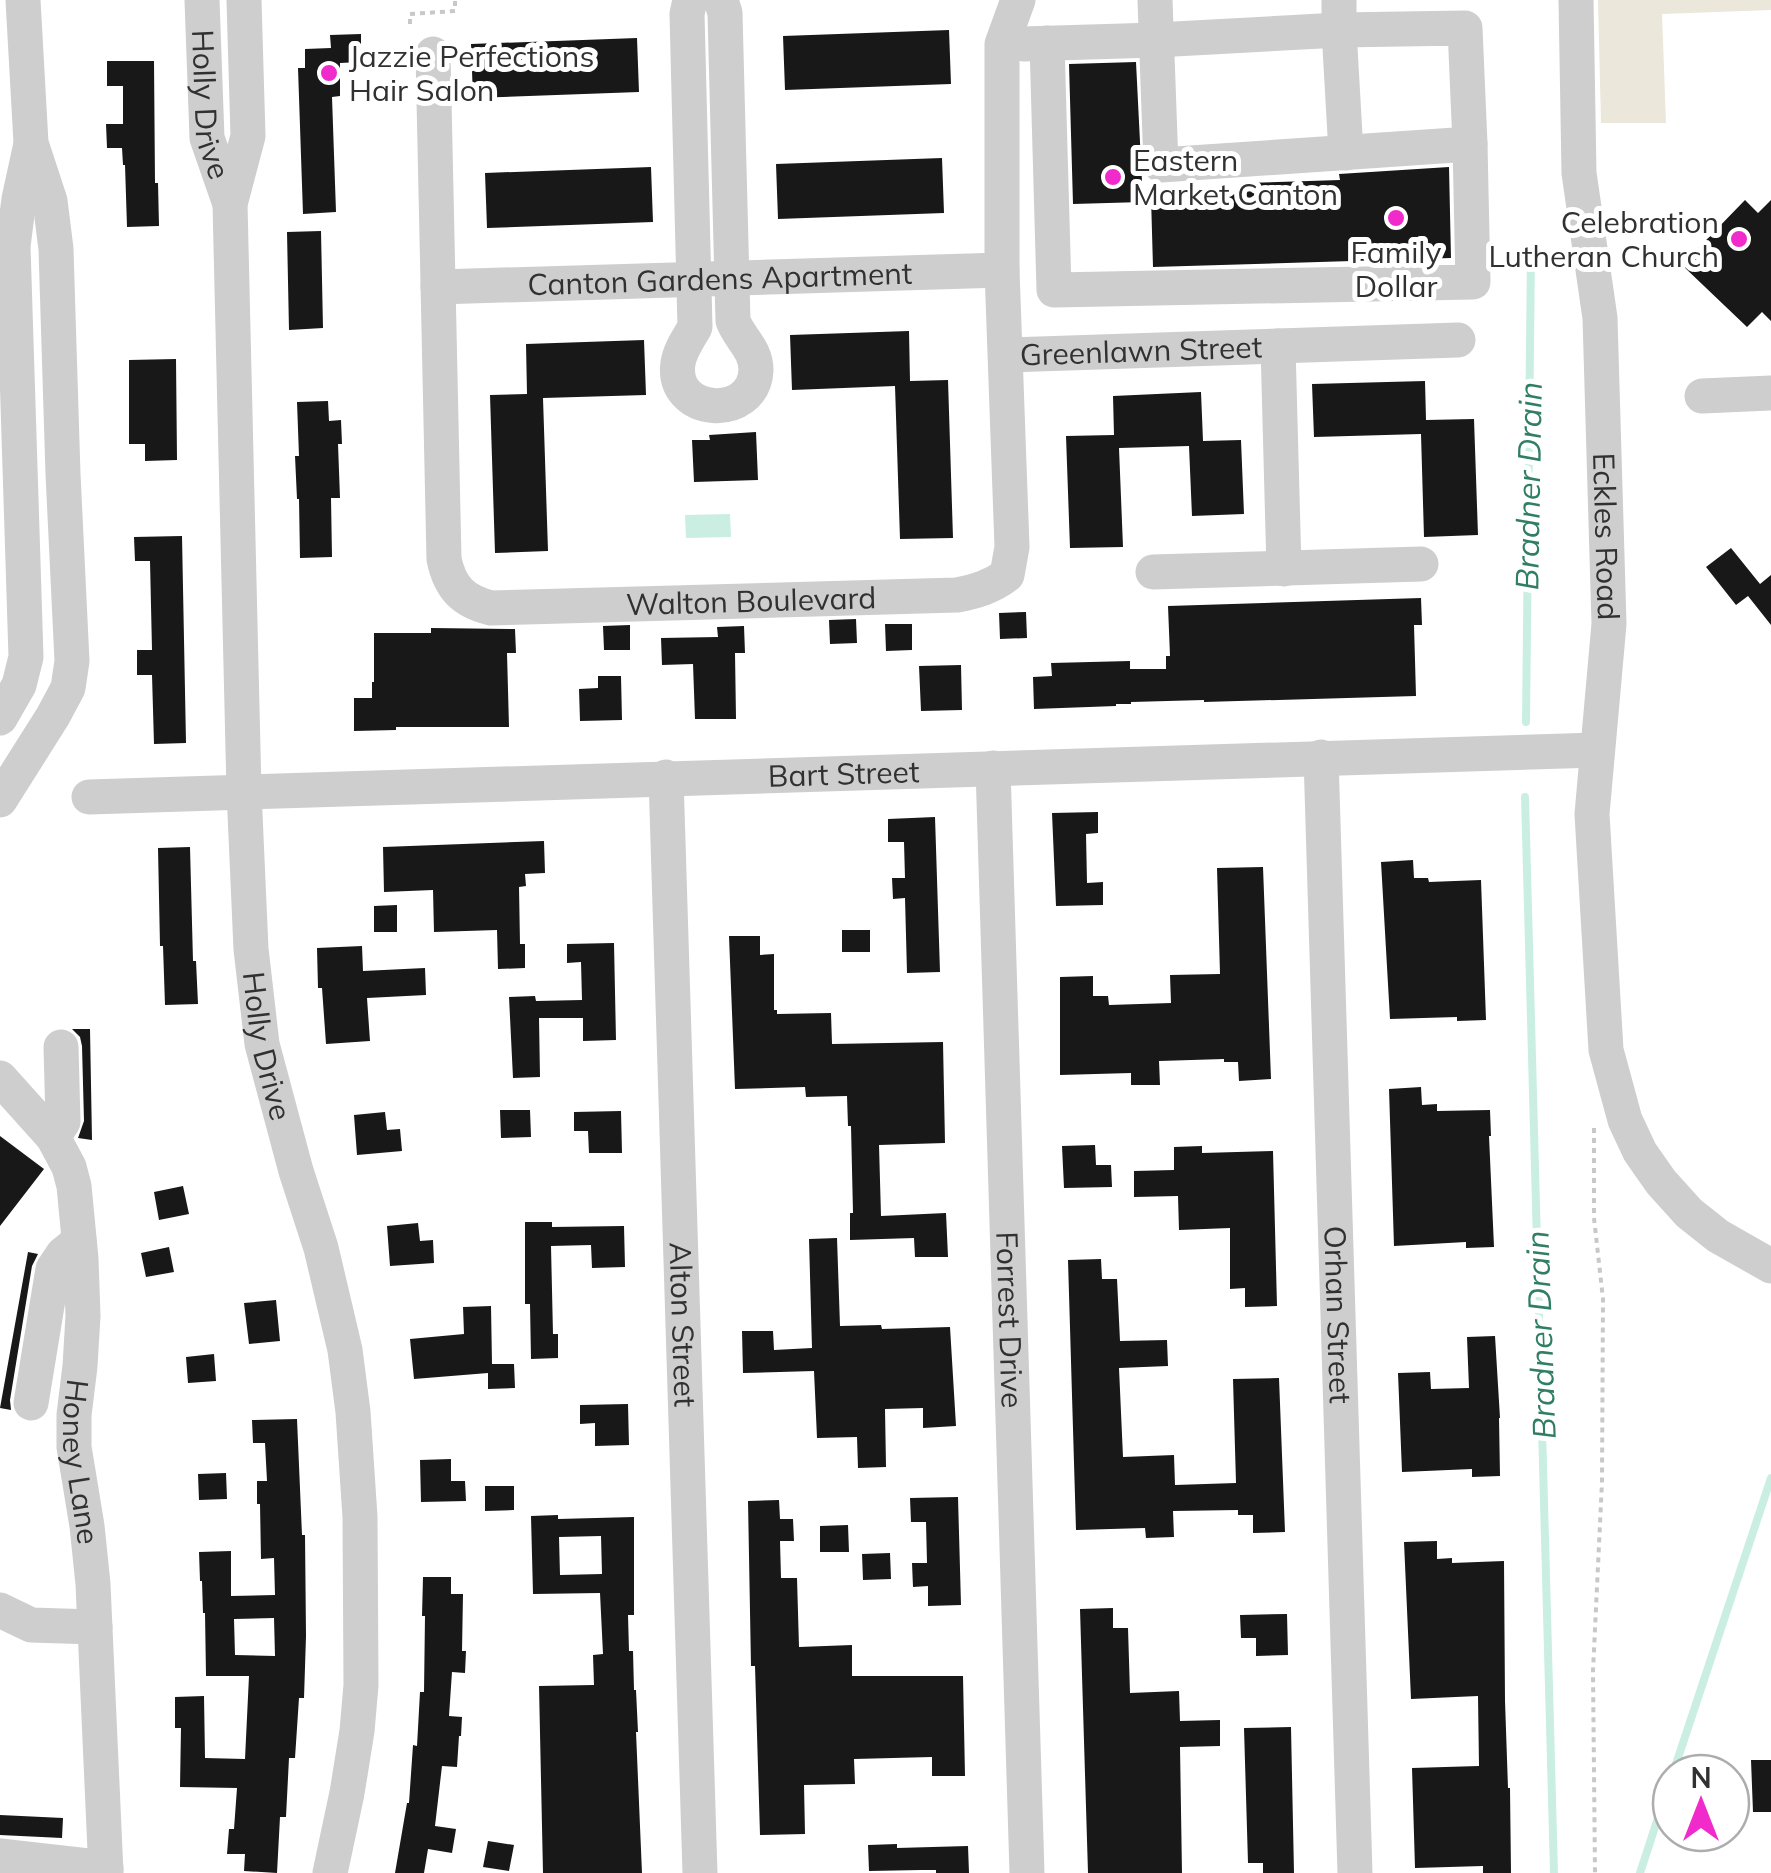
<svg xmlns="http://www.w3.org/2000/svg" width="1771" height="1873" font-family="Mulish,sans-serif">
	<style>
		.green { fill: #ebe7db }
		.water { fill: #caefe2 }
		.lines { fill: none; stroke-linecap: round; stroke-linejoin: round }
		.stream { stroke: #caefe2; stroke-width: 8 }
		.building { fill: #181818; fill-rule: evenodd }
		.path { stroke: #c8c8c8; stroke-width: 4; stroke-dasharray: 5 5; stroke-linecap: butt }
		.minor { stroke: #cecece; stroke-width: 35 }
		.poi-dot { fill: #f12acb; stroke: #fff; stroke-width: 4 }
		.labels { text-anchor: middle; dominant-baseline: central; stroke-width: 10; stroke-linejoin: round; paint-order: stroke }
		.poi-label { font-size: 30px; fill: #313131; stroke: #fff; text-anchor: start }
		.street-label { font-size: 30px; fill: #313131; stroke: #fff }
		.water-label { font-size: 32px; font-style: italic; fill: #307e63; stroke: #fff }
	</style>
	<rect width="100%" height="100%" fill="#fff"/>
	<path class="green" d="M1598,0H1771V10L1662,14L1666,123H1601Z"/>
	<path class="water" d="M730,514L731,537L686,538L685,515Z"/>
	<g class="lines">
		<path class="stream" d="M1526,722L1531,251
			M1525,797L1554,1873
			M1673,1773L1771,1478
			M1640,1873L1671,1778"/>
	</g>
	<path class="building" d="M949,30L951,84L785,90L783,36Z
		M361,34V62L340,63V96L332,97L336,212L303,214L298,68H305V49L331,48L330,35Z
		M637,38L639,92L473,98L471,44Z
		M107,61H154L155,183H158L159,226L127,227L125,165H123L122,148H107L106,124H123V86H107Z
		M1136,62L1143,202L1073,204L1069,64Z
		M942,158L944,213L778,219L776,164Z
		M651,167L653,222L487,228L485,173Z
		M1449,167L1451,258L1153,267L1151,197L1246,194L1245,183L1340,180L1339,174Z
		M1745,200L1758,213L1771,200V321L1762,312L1747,327L1682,265Z
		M321,231L323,328L289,330L287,232Z
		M909,331L910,381L948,380L953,538L900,539L895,386L792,390L790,335Z
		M644,340L646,395L543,398L548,551L495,553L490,395L527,394L526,344Z
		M176,359L177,460L145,461V444H129V360Z
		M1425,381L1426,420L1474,419L1478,535L1424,537L1421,434L1314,437L1312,384Z
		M1201,392L1203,441L1241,440L1244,514L1192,516L1189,446L1119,448L1123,547L1070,548L1066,436L1114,435L1113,396Z
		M328,401L329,421L341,420L342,444H338L340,498H331L332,557L300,558L299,499H297L295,456H299L297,402Z
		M756,432L758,480L694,482L692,440H710L709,435Z
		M182,536L186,743L154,744L152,675H137V650H152L150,561H135L134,537Z
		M1731,548L1760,584L1771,575V625L1748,596L1736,605L1706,567Z
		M1421,598L1422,625H1414L1416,696L1204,702V700L1131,702V704H1116V706L1034,709L1033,677L1052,676L1051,663L1130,661V669H1166V656H1170L1168,606Z
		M1026,612L1027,638L1000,639L999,613Z
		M856,619L857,643L830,644L829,620Z
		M885,624H912V650L886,651Z
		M630,625V650H604L603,626Z
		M744,626L745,653H735L736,719H695L693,664L662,665L661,638L718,637L717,627Z
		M431,628L515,629L516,653H507L509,727H396V730L354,731V698H372V682H374V633H431Z
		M961,665L962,710L921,711L919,666Z
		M598,676H621L622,720L580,721L579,689L598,688Z
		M1098,812V833L1086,834L1087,883L1103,882V905L1056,906L1052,813Z
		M935,817L940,972L907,973L905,898L893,899L892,878H905L904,842H888V819Z
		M544,841L545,873L525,874L526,886L519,887L520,944H525V968L498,969L497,930L434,932L433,890L384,892L383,847Z
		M190,847L193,961H196L198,1004L165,1005L163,946H160L158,848Z
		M1413,860L1414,878H1428L1429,882L1481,880L1486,1020L1457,1021V1017L1390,1019L1381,862Z
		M1263,867L1271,1079L1239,1081L1238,1062H1224V1059L1159,1061L1160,1085H1131V1073L1060,1075V977L1093,976V996H1108L1109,1005L1171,1003L1170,975L1220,974L1217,868Z
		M397,905V932H374V906Z
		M842,930H870V952H842Z
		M729,936H760V955L774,954V1010H777V1014L831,1013L832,1044L943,1042L945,1143L879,1145L881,1216L946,1213L948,1257H915L914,1238L850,1240V1213H853L851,1126H848L847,1096L806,1097L805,1087L735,1089Z
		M614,943L616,1040L583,1041V1018H539L540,1077L513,1078L509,997L535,996L536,1001L582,1000L581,962L567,963V944Z
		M362,946L363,971L425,968L426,995L367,998L370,1041L326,1044L322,988H318L317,948Z
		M72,1029H90L92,1140L78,1138L84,1121L82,1046L80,1037Z
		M1421,1087L1422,1105L1437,1104V1111L1490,1110L1491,1136H1489L1494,1247L1466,1248V1242L1394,1246L1389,1089Z
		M500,1110H530L531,1137L501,1138Z
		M621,1111L622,1153H589L588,1131H574V1112Z
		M385,1112L387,1130L400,1129L402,1151L357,1155L354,1115Z
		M0,1136L44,1169L0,1226Z
		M1095,1145L1096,1165H1111L1112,1187L1064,1188L1062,1146Z
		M1202,1146V1153L1273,1151L1277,1306L1245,1307V1288L1230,1289V1228L1179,1230L1178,1196L1134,1197V1171L1174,1170V1147Z
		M183,1186L189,1214L159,1220L154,1192Z
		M525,1222H552V1227L624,1226L625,1267L592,1268L591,1245L551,1246L553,1334H558V1358L531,1359L530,1304H525Z
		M418,1223L420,1241L433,1240L434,1263L390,1266L387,1226Z
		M837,1238L840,1326L881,1325L882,1329L950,1327L956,1426L923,1428V1408L885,1409L886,1467L858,1468L857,1437L817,1438L814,1371L743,1373L742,1331H773L774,1350L812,1348L809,1239Z
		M169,1247L174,1272L146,1277L141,1253Z
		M28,1252L38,1254L32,1266L10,1400L11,1410L0,1408Z
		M1101,1259L1102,1279H1117L1120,1341L1167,1340L1168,1366L1119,1368L1123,1457L1174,1455L1175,1485L1236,1483L1233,1379L1279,1378L1285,1532L1253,1533V1515H1238V1510L1173,1511L1174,1537L1146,1538L1145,1528L1076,1530L1068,1260Z
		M276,1300L280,1341L249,1344L244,1303Z
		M491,1306L492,1364H514L515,1388L488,1389V1373L414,1379L410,1339L464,1334L463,1307Z
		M1495,1336L1500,1418H1499L1500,1476L1472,1477V1469L1402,1472L1398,1373L1430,1372L1431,1389L1469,1388L1467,1337Z
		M214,1354L216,1381L188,1383L186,1357Z
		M628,1404L629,1445L595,1446V1423L580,1424V1405Z
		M297,1419L302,1535H305L306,1636L304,1698H299L295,1758H289L286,1817H280L277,1873L244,1871L245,1854H227L229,1829H234L237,1788L180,1787L181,1728H175V1697L204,1696L205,1758L245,1759L249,1676H206L205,1613H203L202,1581H200L199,1552L231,1551V1596L275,1595L274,1558L261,1559L260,1504H257V1481H267L265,1443H253L252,1420ZM274,1618L275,1656L235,1655L234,1619Z
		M451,1459V1481H465L466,1501L421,1502L420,1460Z
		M226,1473L227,1499L199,1500L198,1474Z
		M485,1486H514V1510L485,1511Z
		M958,1497L961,1605L928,1606V1586L913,1587L912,1563H927L926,1522H911L910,1498Z
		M779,1500L780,1519H793L794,1541H780L781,1578H797L799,1647L852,1645V1676H963L965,1776H932V1757L854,1759L855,1784L804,1785L805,1834L760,1835L755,1666H751L748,1501Z
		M558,1515V1519L634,1517V1615H628L629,1651H633L634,1690H636L638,1732H636L642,1873H543L539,1686L594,1685L593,1655L603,1654L600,1593L533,1594L531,1516ZM601,1536L602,1574L560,1575L559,1537Z
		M848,1525L849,1552H820V1526Z
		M1437,1541V1559L1452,1558V1563L1504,1561L1505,1701L1508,1788H1510L1511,1873H1483V1866L1415,1868L1412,1768L1479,1766L1478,1696L1411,1699L1404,1542Z
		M890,1553L891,1579L863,1580L862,1554Z
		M423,1577H451V1594H463L462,1651H466L465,1673L452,1672L449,1716L462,1717L461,1736H459L457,1767L442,1766L435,1826L456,1829L452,1853L428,1849L424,1873H395L407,1803H409L413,1745L417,1746L420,1692H424L425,1616H422Z
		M1113,1608V1628H1128L1130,1693L1179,1691L1180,1721L1220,1720V1746L1180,1747L1182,1873H1088L1080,1609Z
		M1287,1614L1288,1655L1256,1656V1638H1241L1240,1615Z
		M1291,1727L1294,1873H1263V1863H1248L1244,1728Z
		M1751,1760H1771V1812H1753Z
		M0,1815L63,1818L62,1838L0,1835Z
		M488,1841L514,1845L509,1871L483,1867Z
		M897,1844V1848L968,1846L969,1873H936V1870H921L869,1871L868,1845Z"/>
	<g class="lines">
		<path class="path" d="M410,24V14L455,11V0
			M1594,1128V1218L1603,1299L1602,1482L1593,1671L1595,1873"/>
		<g class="minor">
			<path id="s1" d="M202,0L207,138L230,204"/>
			<path id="s2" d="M244,0L248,136L230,204L244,791L251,949L262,1044L296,1171L321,1248L345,1350L353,1412L360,1517L361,1685L357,1731L347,1793L330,1873"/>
			<path d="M690,0L687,14L695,327C689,338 680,350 678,363C670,416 754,421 756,370C756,349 740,339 733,321L725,13L721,0"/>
			<path d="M1155,0L1161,165L1470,144L1465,28L1339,30V0"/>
			<path id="s3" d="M1576,0L1579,173L1600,318L1609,624L1592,814L1606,1050L1625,1120L1640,1152L1661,1182L1689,1213L1718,1236L1771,1266"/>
			<path d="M1047,43L1054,290L1473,282L1470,144"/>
			<path d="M1023,44L1156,40L1339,30L1346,153"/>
			<path id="s4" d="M433,54L444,559C450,588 463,601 491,608L957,595C977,591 991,587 1007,575L1012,547L1002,270V44L1018,0"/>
			<path id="s5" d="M438,287L1002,270"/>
			<path d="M1278,346L1284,569"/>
			<path id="s6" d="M1006,355L1458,340"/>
			<path d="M1702,396L1771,393"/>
			<path d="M1153,572L1421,564"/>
			<path d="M0,718L19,685L26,657L13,246L19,199L31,144"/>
			<path id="s7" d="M1321,757L1355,1873"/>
			<path id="s8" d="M993,768L1027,1873"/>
			<path id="s9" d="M666,777L700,1873"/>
			<path id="s10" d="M89,797L1597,750"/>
			<path d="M0,800L53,716L68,688L72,661L63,474L56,249L50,201L31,143L23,0"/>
			<path id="s11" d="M0,1078L53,1137L69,1167L74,1186L81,1259L83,1316L80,1366L74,1415V1447L87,1526L93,1584L106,1873"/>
			<path d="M53,1137L63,1122L61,1047"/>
			<path d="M31,1403L53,1269L63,1254L79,1241"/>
			<path d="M0,1610L31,1625L95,1627"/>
			<path d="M0,1856L106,1868"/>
		</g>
	</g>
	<g class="poi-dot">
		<circle cx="329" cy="73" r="10"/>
		<circle cx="1113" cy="177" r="10"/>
		<circle cx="1396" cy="218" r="10"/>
		<circle cx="1739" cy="239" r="10"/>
	</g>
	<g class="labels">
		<g class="poi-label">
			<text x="349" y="56">Jazzie Perfections<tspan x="349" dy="34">Hair Salon</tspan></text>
			<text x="1133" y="160">Eastern<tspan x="1133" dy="34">Market Canton</tspan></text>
			<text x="1719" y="222" text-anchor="end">Celebration<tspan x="1719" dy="34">Lutheran Church</tspan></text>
			<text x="1396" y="252" text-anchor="middle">Family<tspan x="1396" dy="34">Dollar</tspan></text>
		</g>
		<g class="street-label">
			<text stroke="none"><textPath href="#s1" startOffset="105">Holly Drive</textPath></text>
			<text stroke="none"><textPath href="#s5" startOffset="282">Canton Gardens Apartment</textPath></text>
			<text stroke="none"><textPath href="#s6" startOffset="135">Greenlawn Street</textPath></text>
			<text stroke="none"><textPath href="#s3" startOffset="538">Eckles Road</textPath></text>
			<text stroke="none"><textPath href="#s4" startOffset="838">Walton Boulevard</textPath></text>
			<text stroke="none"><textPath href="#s10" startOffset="755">Bart Street</textPath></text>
			<text stroke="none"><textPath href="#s2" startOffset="1050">Holly Drive</textPath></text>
			<text stroke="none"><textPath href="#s7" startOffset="558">Orhan Street</textPath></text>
			<text stroke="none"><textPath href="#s8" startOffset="552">Forrest Drive</textPath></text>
			<text stroke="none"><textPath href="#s9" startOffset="548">Alton Street</textPath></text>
			<text stroke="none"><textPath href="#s11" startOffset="410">Honey Lane</textPath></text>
		</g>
		<g class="water-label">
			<text transform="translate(1528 486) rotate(-89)">Bradner Drain</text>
			<text transform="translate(1540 1335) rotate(-92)">Bradner Drain</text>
		</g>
	</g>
	<g transform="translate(1701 1803)"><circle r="48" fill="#ffffff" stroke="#adadad" stroke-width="2.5"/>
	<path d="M0-8L18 38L0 25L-18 38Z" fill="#f12acb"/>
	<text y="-15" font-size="28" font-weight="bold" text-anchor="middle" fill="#313131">N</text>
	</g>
</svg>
